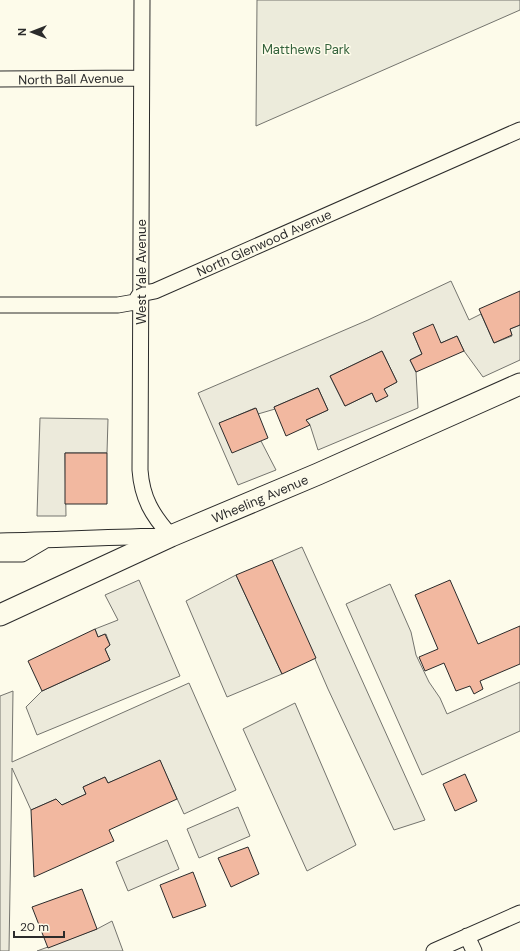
<svg xmlns="http://www.w3.org/2000/svg" width="520" height="951" font-family="'DM Sans',sans-serif">
	<style>
		.green { fill: #ecebdb; stroke: #74746e }
		.parking { fill: #eceadb; stroke: #74746e; fill-rule: evenodd }
		.building { fill: #f2b8a0; stroke: #2b2b2b }
		.lines { fill: none; stroke-linecap: round; stroke-linejoin: round }
		.street-casing { stroke: #2b2b2b; stroke-width: 17 }
		.secondary-casing { stroke: #2b2b2b; stroke-width: 23 }
		.street { stroke: #fdfbea; stroke-width: 15 }
		.secondary { stroke: #fdfbea; stroke-width: 21 }
		.labels { text-anchor: middle; dominant-baseline: central; stroke-width: 3; stroke-linejoin: round; paint-order: stroke }
		.park-label { font-size: 13px; fill: #34623c; stroke: #fdfbea }
		.street-label { font-size: 13px; fill: #2b2b2b; stroke: #fdfbea }
	</style>
	<rect width="100%" height="100%" fill="#fdfbea"/>
	<path class="green" d="M257,0H520V10L256,126Z"/>
	<path class="parking" d="M451,281L469,320L481,314L494,343L512,336L510,329L520,325V360L483,377L464,351L457,336L441,343L413,333L422,354L410,360L416,372L418,408L318,450L310,425L306,420L328,410L318,388L274,407L275,409L258,414L255,408L220,423L261,441L276,470L238,485L198,393L368,320ZM382,351L397,382L384,389L387,396L376,402L372,393L345,406L330,376Z
		M40,418L108,419L107,453H65L66,516H37Z
		M302,547L425,820L394,830L328,689L272,560Z
		M236,575L282,674L227,697L186,601Z
		M139,580L180,676L37,735L26,707L42,691L110,660L105,649L110,645L106,634L98,637L95,629L118,620L105,595Z
		M390,584L411,632L416,655L429,682L440,698L447,714L520,682V731L422,775L346,604Z
		M189,683L236,790L184,814L160,761L108,783L105,777L83,787L86,794L62,805L56,799L31,810L12,768L9,951H0V696L13,691L12,762Z
		M295,703L356,845L307,871L243,729Z
		M238,807L250,836L199,858L187,829Z
		M167,840L179,869L128,891L116,862Z
		M112,921L123,951H37L97,929Z"/>
	<path class="building" d="M520,291V325L510,329L512,335L494,343L479,309Z
		M433,324L441,343L457,336L464,351L416,372L410,360L422,354L413,333Z
		M382,351L397,382L384,389L388,396L376,402L372,393L345,406L330,376Z
		M318,388L328,410L306,420L310,425L286,436L274,407Z
		M256,408L268,438L232,453L219,423Z
		M65,453H107V504H65Z
		M272,560L316,658L282,674L236,575Z
		M450,580L478,644L520,626V664L480,681L483,689L474,694L470,686L456,691L444,663L425,671L419,657L438,649L415,595Z
		M95,629L98,637L105,634L110,645L105,649L110,660L42,691L28,661Z
		M160,760L177,799L109,830L114,841L34,877L31,810L56,799L62,805L86,794L83,787L105,777L108,783Z
		M465,774L477,801L455,811L443,784Z
		M248,847L259,874L231,887L218,858Z
		M193,872L206,906L173,918L160,885Z
		M82,889L97,929L48,948L32,907Z"/>
	<g class="lines">
		<g class="street-casing">
			<path id="street" d="M142,0L140,470C142,498 152,515 171,536
				M0,79L141,78
				M0,305H118L135,302L140,294L155,291L520,130
				M0,541C55,540 110,537 166,536
				M0,554H22L44,541
				M467,936L474,951
				M434,951L520,913"/>
		</g>
		<g class="secondary-casing">
			<path id="secondary" d="M0,615L171,536L318,474L520,384"/>
		</g>
		<use href="#street" class="street"/>
		<use href="#secondary" class="secondary"/>
	</g>
	<g class="labels">
		<g class="park-label">
			<text x="306" y="49">Matthews Park</text>
		</g>
		<g class="street-label">
			<text transform="translate(71 79) rotate(-1)">North Ball Avenue</text>
			<text transform="translate(264 243) rotate(-24)">North Glenwood Avenue</text>
			<text transform="translate(141 272) rotate(-90)">West Yale Avenue</text>
			<text transform="translate(260 499) rotate(-23)">Wheeling Avenue</text>
		</g>
	</g>
	<g transform="translate(32 32) rotate(270)" stroke="#fdfbea" stroke-width="3" paint-order="stroke">
	<path d="M0-3L7 15L0 10L-7 15Z" fill="#2b2b2b"/>
	<text y="-6" font-size="11" font-weight="bold" text-anchor="middle" fill="#2b2b2b">N</text>
	</g>
	<path d="M14 931v6h50v-6" fill="none" stroke="#2b2b2b" stroke-width="2"/>
	<text x="20" y="931" font-size="12" fill="#2b2b2b" stroke="#fdfbea" stroke-width="3" paint-order="stroke">20 m</text>
</svg>
